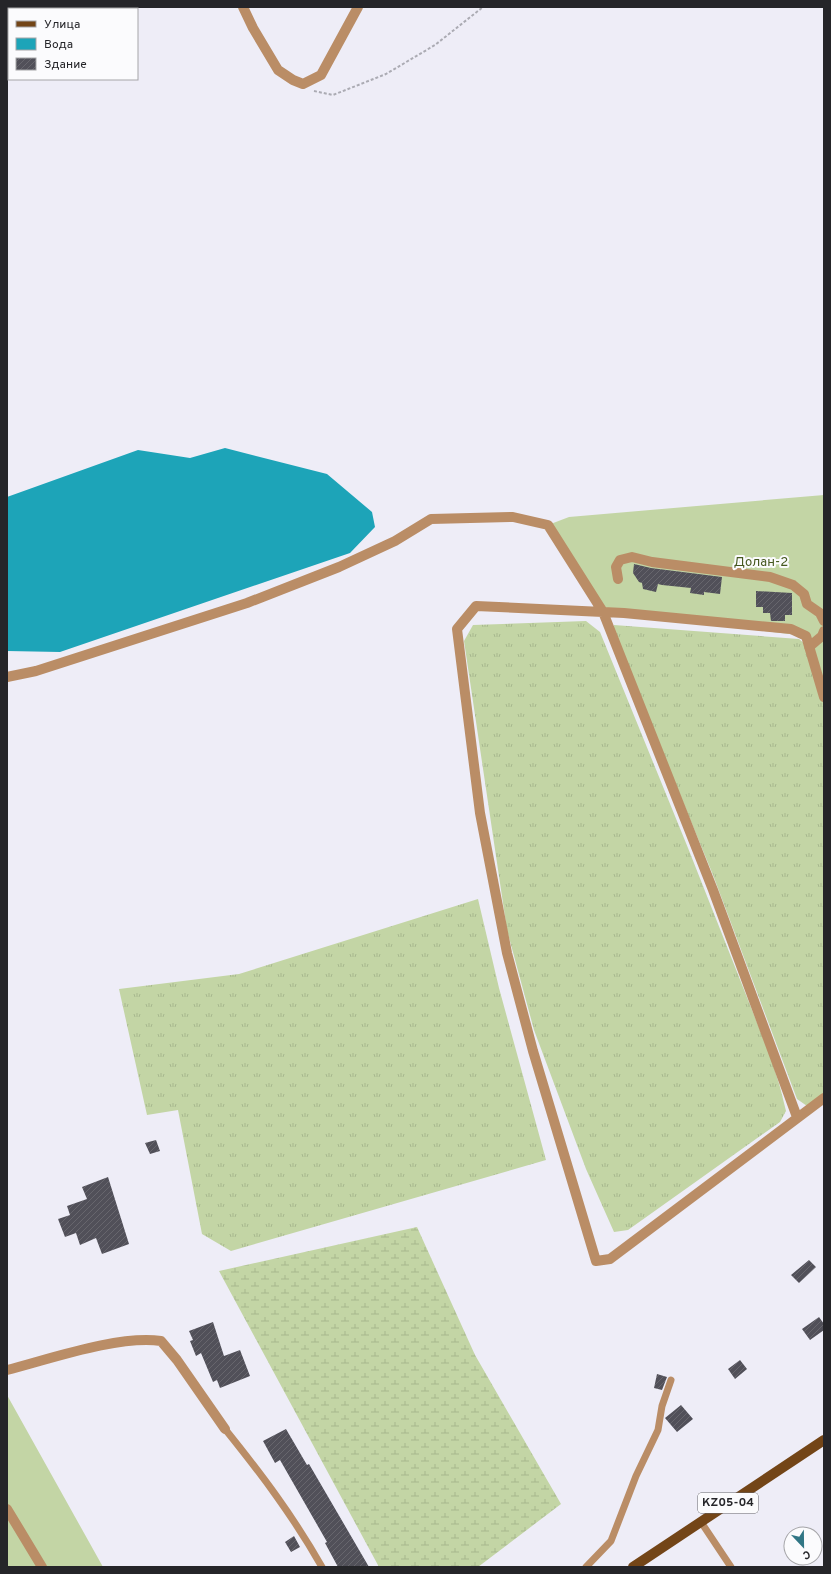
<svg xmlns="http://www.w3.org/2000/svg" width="831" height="1574" font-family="Overpass,sans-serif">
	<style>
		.grass { fill: url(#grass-tufts) }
		.wetland { fill: url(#wetland-marsh) }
		.garden { fill: #c3d5a5 }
		.water { fill: #1da4b8 }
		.building { fill: url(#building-hatch) }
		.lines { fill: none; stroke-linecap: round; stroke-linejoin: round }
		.path { stroke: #ababb3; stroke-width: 2; stroke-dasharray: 3 2; stroke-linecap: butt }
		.lane { stroke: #ba8d66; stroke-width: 7 }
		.street { stroke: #ba8d66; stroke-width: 10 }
		.primary { stroke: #734517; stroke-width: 10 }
		.labels { text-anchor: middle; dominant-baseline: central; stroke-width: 4; stroke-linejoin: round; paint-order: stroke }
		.shield { fill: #fbfbfd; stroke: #656569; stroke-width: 1 }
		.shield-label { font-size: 12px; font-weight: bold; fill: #252529 }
		.park-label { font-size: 13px; fill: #465820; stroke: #fbfbfd }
	</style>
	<defs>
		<pattern id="grass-tufts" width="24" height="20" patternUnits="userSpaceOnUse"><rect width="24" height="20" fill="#c3d5a5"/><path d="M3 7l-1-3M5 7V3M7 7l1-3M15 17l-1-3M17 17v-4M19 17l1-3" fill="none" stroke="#a7b78e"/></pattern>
		<pattern id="wetland-marsh" width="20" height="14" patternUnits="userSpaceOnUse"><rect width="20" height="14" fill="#c3d5a5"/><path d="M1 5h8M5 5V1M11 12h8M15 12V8" fill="none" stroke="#a7b78e"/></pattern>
		<pattern id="building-hatch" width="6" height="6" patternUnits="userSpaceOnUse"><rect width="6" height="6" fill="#515059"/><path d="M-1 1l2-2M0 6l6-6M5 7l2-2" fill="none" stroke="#67666d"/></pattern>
	</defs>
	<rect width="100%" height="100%" fill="#eeedf7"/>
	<path class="grass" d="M586,621L600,632L688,848L771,1058L780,1087L786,1111L780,1122L628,1230L614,1232L586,1169L534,1030L507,930L464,641L473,625Z
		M614,625L799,639L806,645L824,705V1094L807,1106L797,1099L713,875L614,634Z
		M478,899L499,988L546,1160L231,1251L202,1234L178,1110L147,1115L119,989L239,974Z"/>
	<path class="wetland" d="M417,1227L475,1355L561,1504L478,1567H379L219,1271Z"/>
	<path class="garden" d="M824,495V697L806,636L603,612L548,525L569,517Z
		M7,1395L103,1567H7Z"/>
	<path class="water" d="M225,448L327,474L372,512L375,527L350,553L60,652L7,651V497L138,450L190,458Z"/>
	<path class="building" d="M634,564L651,568L722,577L720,594L704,592V595L690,593L691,588L662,585L658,584L656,592L643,589L642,583L639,582L633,573Z
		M756,591L792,593V615H785V621H771L770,613H763V607H756Z
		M156,1140L160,1151L150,1154L145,1143Z
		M108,1177L129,1244L102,1254L96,1238L80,1245L76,1233L65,1237L58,1219L70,1215L67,1206L87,1199L82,1187Z
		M809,1260L816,1267L799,1283L791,1275Z
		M819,1317L824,1324V1330L810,1340L802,1329Z
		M213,1322L224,1356L240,1350L250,1376L220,1388L217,1380L213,1382L201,1353L196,1356L190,1341L193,1340L189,1331Z
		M740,1360L747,1369L735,1379L728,1369Z
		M657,1374L667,1377L662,1390L654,1388Z
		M681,1405L693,1419L677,1432L665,1418Z
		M286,1429L307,1465L309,1464L369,1567H338L325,1543L327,1542L280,1460L275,1463L263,1441Z
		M294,1536L300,1547L291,1552L285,1542Z"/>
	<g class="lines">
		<path class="path" d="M314,91L333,95L386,74L435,45L483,7"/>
		<path class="lane" d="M225,1429C262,1475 293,1516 322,1567
			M701,1522L731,1567
			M586,1567L611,1541L636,1476L658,1430L662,1406L671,1380"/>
		<path class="street" d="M243,7L253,28L278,70L293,80L303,84L321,75L358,7
			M618,579L616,567L620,560L632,557L652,562L770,577L793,585L804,594L807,604L820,613L824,621
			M809,647L822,636L824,631
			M7,677L36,671L247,603L339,567L395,541L431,519L513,517L548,525L603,612L713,890L797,1117
			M824,697L806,636L791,629L624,613L476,606L457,629L480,813L507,953L533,1051L596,1261L610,1259L824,1098
			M7,1370C50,1359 118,1335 161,1341L177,1360L225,1429
			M7,1509L42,1567"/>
		<path class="primary" d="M633,1567L824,1440"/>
	</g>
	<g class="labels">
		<rect class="shield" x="698" y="1493" width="60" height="20" rx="3"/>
		<g class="shield-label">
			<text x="728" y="1503">KZ05-04</text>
		</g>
		<g class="park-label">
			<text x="761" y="563">Долан-2</text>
		</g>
	</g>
	<rect width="831" height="1574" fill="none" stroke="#252529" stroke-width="16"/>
	<rect x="8" y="8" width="130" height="72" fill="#fbfbfd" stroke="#a5a5a8"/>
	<rect x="16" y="21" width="20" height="6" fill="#734517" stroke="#a5a5a8"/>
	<text x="44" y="28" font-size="12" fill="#252529">Улица</text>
	<rect x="16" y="38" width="20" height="12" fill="#1da4b8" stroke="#a5a5a8"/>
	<text x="44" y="48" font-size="12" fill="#252529">Вода</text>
	<rect x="16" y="58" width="20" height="12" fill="url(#building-hatch)" stroke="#a5a5a8"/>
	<text x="44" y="68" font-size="12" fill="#252529">Здание</text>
	<g transform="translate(803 1546) rotate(158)"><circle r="19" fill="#fbfbfd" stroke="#a5a5a8"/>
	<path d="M0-3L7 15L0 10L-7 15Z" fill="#317685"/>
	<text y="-6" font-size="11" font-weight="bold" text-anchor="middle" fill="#252529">С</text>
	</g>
</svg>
